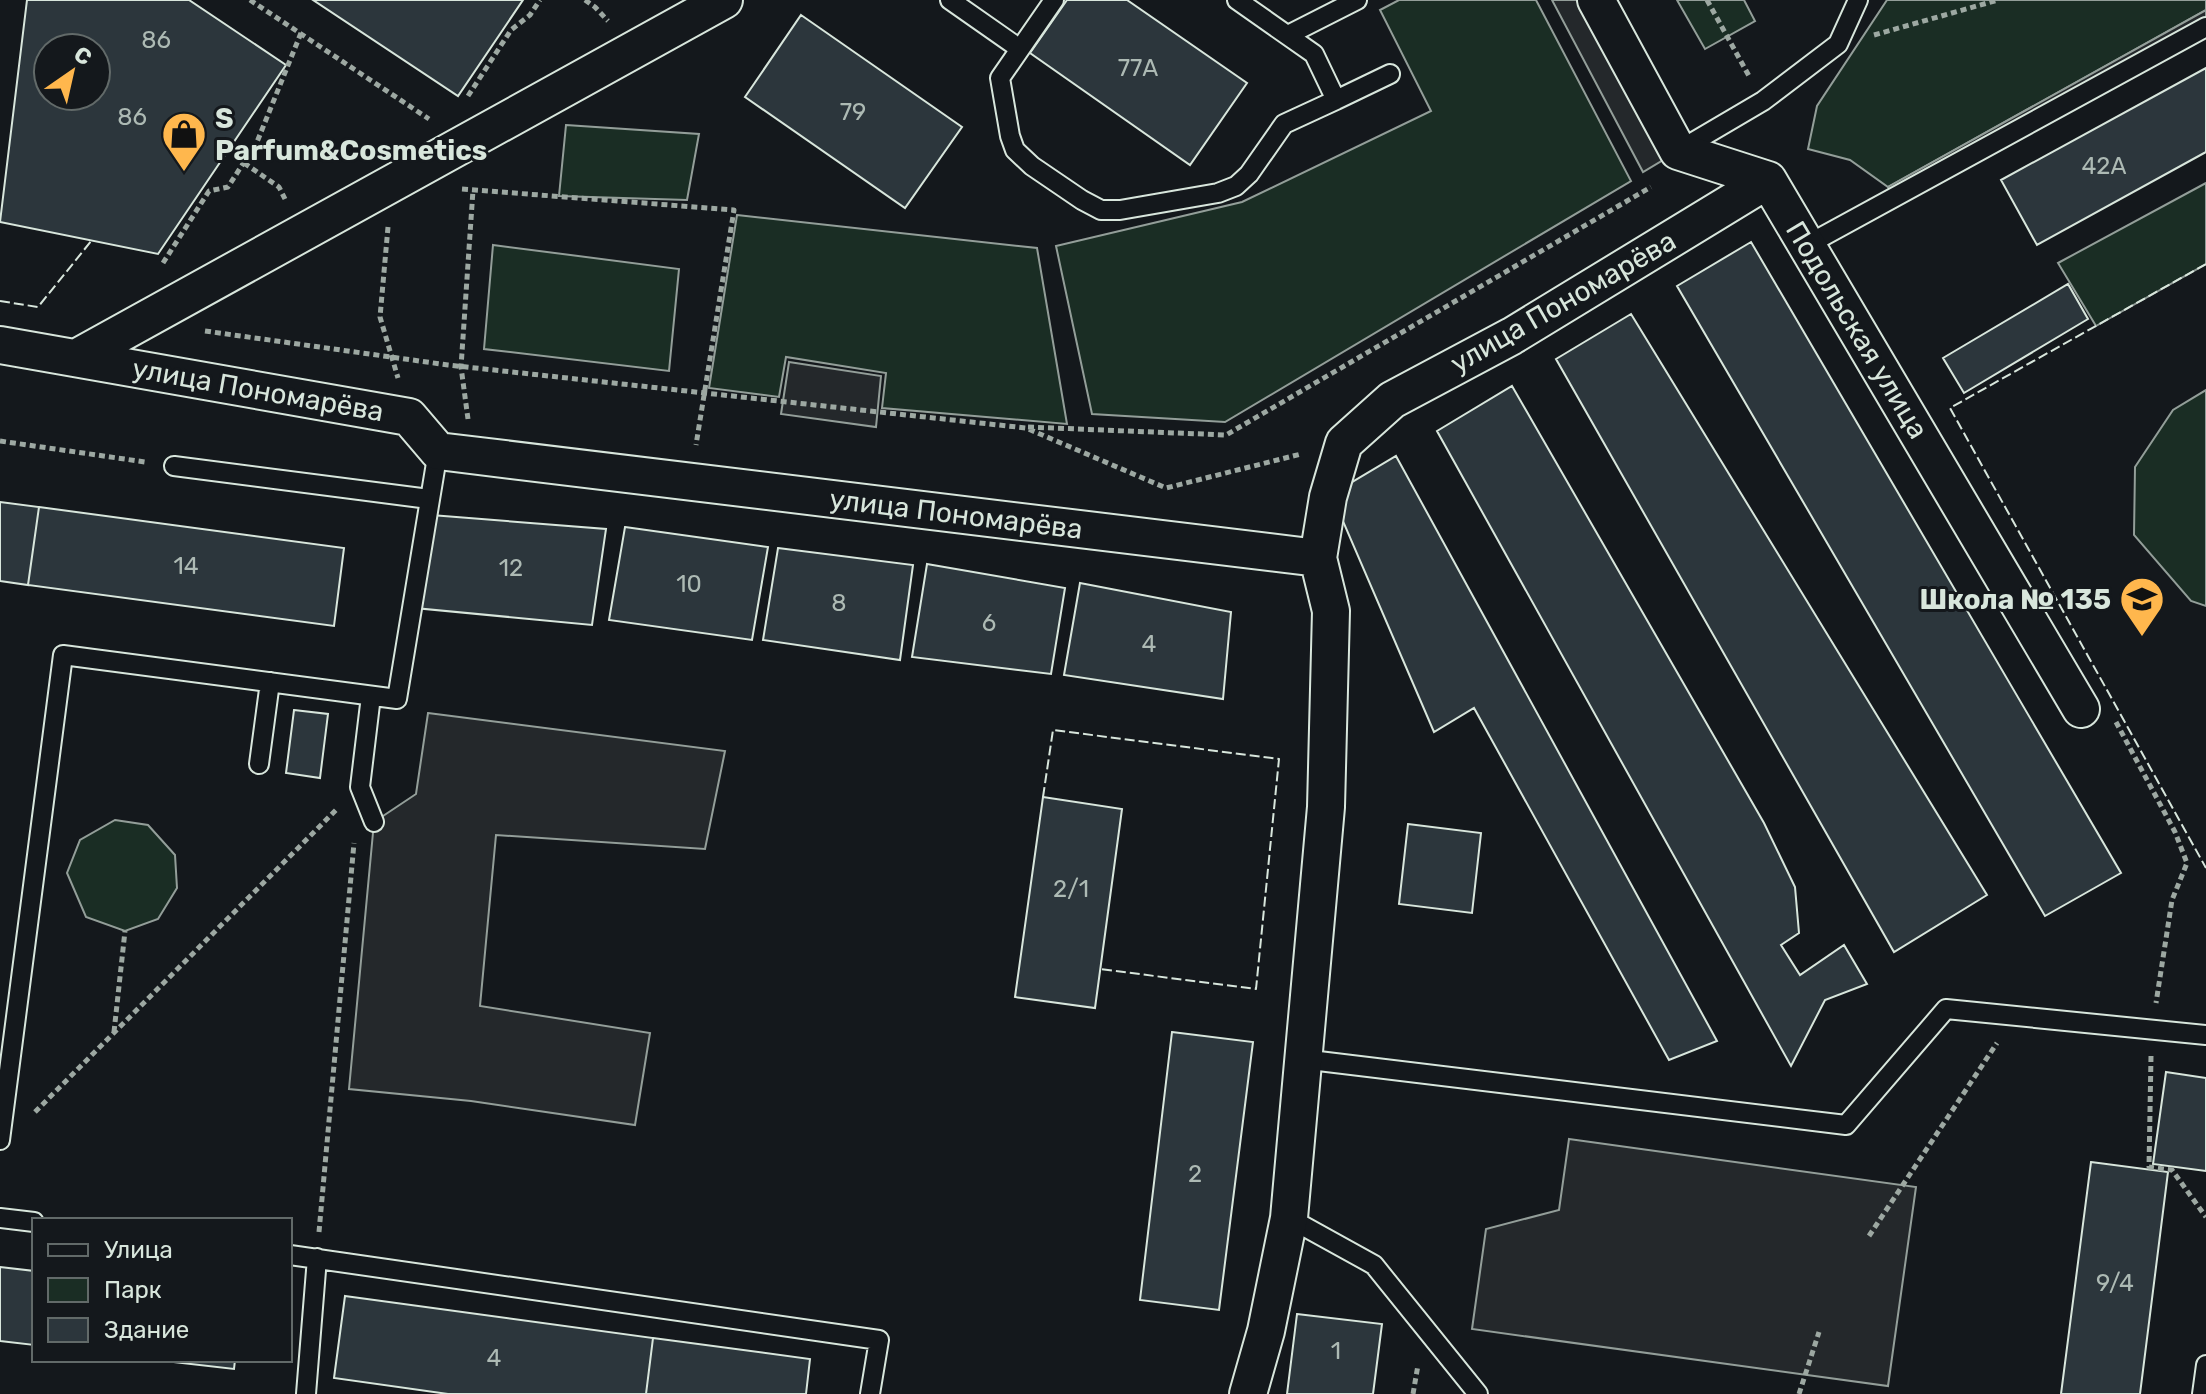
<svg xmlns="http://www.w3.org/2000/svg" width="2206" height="1394" font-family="Rubik,sans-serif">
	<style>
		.green { fill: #1a2d24; stroke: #939e99; stroke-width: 2 }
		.parking { fill: #24282b; stroke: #939e99; stroke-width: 2 }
		.building { fill: #2c363c; stroke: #d8e6dc; stroke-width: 2; fill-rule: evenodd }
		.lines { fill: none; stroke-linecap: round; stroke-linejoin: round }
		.service-casing { stroke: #d8e6dc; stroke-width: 22 }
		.minor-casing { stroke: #d8e6dc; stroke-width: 40 }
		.path { stroke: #9da8a2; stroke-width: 5; stroke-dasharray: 6 4; stroke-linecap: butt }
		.service { stroke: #14181c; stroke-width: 18 }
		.minor { stroke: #14181c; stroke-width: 36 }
		.fence { stroke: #d8e6dc; stroke-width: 2; stroke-dasharray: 10 4; stroke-linecap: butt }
		.labels { text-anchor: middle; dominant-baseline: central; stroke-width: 6; stroke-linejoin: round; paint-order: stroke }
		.number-label { font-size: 24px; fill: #adbab4 }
		.poi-label { font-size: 28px; font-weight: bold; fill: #d8e6dc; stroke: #14181c; text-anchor: start }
		.street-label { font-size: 28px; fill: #d8e6dc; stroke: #14181c }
	</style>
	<rect width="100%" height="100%" fill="#14181c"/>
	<path class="green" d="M1399,0H1536L1631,181L1225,422L1092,414L1056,246L1242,202L1431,111L1380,10Z
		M1677,0H1744L1755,21L1705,49Z
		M1887,0H2206V10L1888,187L1850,160L1808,149L1817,106Z
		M566,125L699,134L687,200L559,196Z
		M2206,183V264L2096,326L2058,263Z
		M737,215L1037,248L1067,424L882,408L886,373L786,357L779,397L709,388Z
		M493,245L679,269L669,371L484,349Z
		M2206,390V606L2191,601L2134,535L2135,467L2173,410Z
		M115,820L148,825L175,855L177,888L158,919L125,931L86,917L67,873L80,840Z"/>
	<path class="parking" d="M1552,0H1613L1678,151L1643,172Z
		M2206,10V23L1892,195L1888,187Z
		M789,362L881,376L876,427L781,414Z
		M428,713L725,751L705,849L496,835L480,1006L650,1033L635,1125L471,1101L349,1089L374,822L416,794Z
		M1569,1139L1916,1187L1888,1386L1472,1329L1486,1229L1559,1210Z"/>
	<path class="building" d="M27,0H189L286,65L158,254L0,222ZM48,48H96V96H48Z
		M313,0H523L458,96Z
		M1067,0H1127L1247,83L1190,165L1030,53Z
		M801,15L962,127L905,208L745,97Z
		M2206,68V152L2037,245L2001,180Z
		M1751,242L2121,873L2045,916L1677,286Z
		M2068,284L2088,319L1964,393L1943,358Z
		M1631,314L1987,895L1894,952L1556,359Z
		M1512,386L1764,823L1795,887L1799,933L1781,945L1800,975L1844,945L1867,984L1825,1000L1791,1066L1437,431Z
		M1396,456L1717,1041L1669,1060L1474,708L1434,732L1342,519L1349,484Z
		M0,502L39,507L28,585L0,581Z
		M39,507L344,548L334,626L28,585Z
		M431,515L606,529L592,625L415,608Z
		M625,527L768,547L752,640L609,620Z
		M778,548L913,565L900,660L763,640Z
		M927,564L1065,588L1051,674L912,657Z
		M1080,583L1231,612L1223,699L1064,675Z
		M294,710L328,714L320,778L286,773Z
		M1043,797L1122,809L1095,1008L1015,997Z
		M1408,824L1481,833L1472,913L1399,904Z
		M1172,1032L1253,1042L1219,1310L1140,1300Z
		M2166,1072L2206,1078V1171L2153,1164Z
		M2091,1162L2168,1172L2140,1394H2061Z
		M0,1267L34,1271V1345L0,1341Z
		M345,1296L653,1338L646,1394H448L334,1378Z
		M1297,1314L1382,1324L1373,1394H1287Z
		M653,1338L810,1359L806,1394H646Z
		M156,1360H235L234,1369Z"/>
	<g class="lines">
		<g class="service-casing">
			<path id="service" d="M950,0L1020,49
				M1054,0L1000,78L1010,136L1015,150L1032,166L1082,200L1101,210H1120L1218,193L1236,186L1249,174L1284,124L1336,100L1314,54L1237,0
				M1288,35L1357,0
				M1336,100L1390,74
				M1678,151L1763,101L1838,44L1858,0
				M1807,245L2206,27
				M174,466L429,499
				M371,696L360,787L374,822
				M259,764L270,682
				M1302,1059L1846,1125L1946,1009L2206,1035
				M0,1140L63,655L397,699L438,451
				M0,1218L34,1222
				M1289,1218L1374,1265L1478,1394
				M290,1255L879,1340L870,1394
				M306,1394L317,1258
				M2202,1394L2206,1365"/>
		</g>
		<g class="minor-casing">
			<path id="minor" d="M1596,0L1678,151L1768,180L2081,709
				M0,345L409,417L438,451L1318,558
				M76,358L724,0
				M1248,1394L1266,1331L1289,1218L1326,807L1331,611L1318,558L1328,497L1344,443L1392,400L1512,336L1768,180"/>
		</g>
		<path class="path" d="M250,0L429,119
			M585,0L595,7L608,21
			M1707,0L1749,76
			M1874,35L1998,0
			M468,96L511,30L530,15L540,0
			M244,163L279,187L285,199
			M462,189L734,210L696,445
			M388,227L380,317L398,378
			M163,263L209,191L228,187L257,142L301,33
			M205,331L448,365L1026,428L1166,488L1301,454
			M468,419L461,367L473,190
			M1028,427L1226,435L1651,187
			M0,441L145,462
			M2116,722L2175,832L2187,863L2172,900L2156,1003
			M114,1032L125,931
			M2151,1056L2149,1167L2172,1170L2206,1217
			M35,1112L338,808
			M319,1232L354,843
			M1869,1236L1997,1043
			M1413,1394L1418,1365
			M1799,1394L1819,1332"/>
		<use href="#service" class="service"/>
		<use href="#minor" class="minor"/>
		<path class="fence" d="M2206,264L1950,408L2206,868
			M0,301L38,307L92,240
			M1043,797L1053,730L1279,759L1256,989L1100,969"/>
	</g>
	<defs>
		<g id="shop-pin" transform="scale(2.3)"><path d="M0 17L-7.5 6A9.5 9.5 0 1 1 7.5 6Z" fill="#ffb74d" stroke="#14181c"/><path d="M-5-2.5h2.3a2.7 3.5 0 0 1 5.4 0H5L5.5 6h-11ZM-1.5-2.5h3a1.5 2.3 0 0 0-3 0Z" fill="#111"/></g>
		<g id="school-pin" transform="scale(2.3)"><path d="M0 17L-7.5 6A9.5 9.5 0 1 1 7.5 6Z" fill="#ffb74d" stroke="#14181c"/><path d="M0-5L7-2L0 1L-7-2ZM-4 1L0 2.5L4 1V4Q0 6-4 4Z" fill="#111"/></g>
	</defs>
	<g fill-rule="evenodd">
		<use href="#shop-pin" x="184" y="134"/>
		<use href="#school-pin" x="2142" y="599"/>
	</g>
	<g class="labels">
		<g class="number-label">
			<text x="156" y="40">86</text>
			<text x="1138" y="68">77А</text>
			<text x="853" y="112">79</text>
			<text x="132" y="117">86</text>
			<text x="2104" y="166">42А</text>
			<text x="186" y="566">14</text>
			<text x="511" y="568">12</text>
			<text x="689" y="584">10</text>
			<text x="839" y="603">8</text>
			<text x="989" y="623">6</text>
			<text x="1149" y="644">4</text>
			<text x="1071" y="889">2/1</text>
			<text x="1195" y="1174">2</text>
			<text x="2115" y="1283">9/4</text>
			<text x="1336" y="1351">1</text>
			<text x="494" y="1358">4</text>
		</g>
		<g class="poi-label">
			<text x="215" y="118">S<tspan x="215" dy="32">Parfum&amp;Cosmetics</tspan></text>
			<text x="2111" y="599" text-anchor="end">Школа № 135</text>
		</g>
		<g class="street-label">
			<text transform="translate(1563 302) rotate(-30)">улица Пономарёва</text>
			<text transform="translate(1857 330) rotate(59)">Подольская улица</text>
			<text transform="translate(258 390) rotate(10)">улица Пономарёва</text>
			<text transform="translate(956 514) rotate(7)">улица Пономарёва</text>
		</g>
	</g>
	<rect x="32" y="1218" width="260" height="144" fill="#14181c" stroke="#626a69" stroke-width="2"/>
	<rect x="48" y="1244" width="40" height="12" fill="#14181c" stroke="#626a69" stroke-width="2"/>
	<text x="104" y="1258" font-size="24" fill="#d8e6dc">Улица</text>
	<rect x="48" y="1278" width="40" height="24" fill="#1a2d24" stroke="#626a69" stroke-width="2"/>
	<text x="104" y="1298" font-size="24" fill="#d8e6dc">Парк</text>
	<rect x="48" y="1318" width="40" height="24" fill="#2c363c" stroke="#626a69" stroke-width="2"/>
	<text x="104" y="1338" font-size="24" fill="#d8e6dc">Здание</text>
	<g transform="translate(72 72) rotate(34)"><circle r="38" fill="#14181c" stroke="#626a69" stroke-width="2"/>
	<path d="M0-6L14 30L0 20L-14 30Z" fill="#ffb74d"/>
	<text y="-12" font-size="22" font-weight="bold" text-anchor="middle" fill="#d8e6dc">С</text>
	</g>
</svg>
